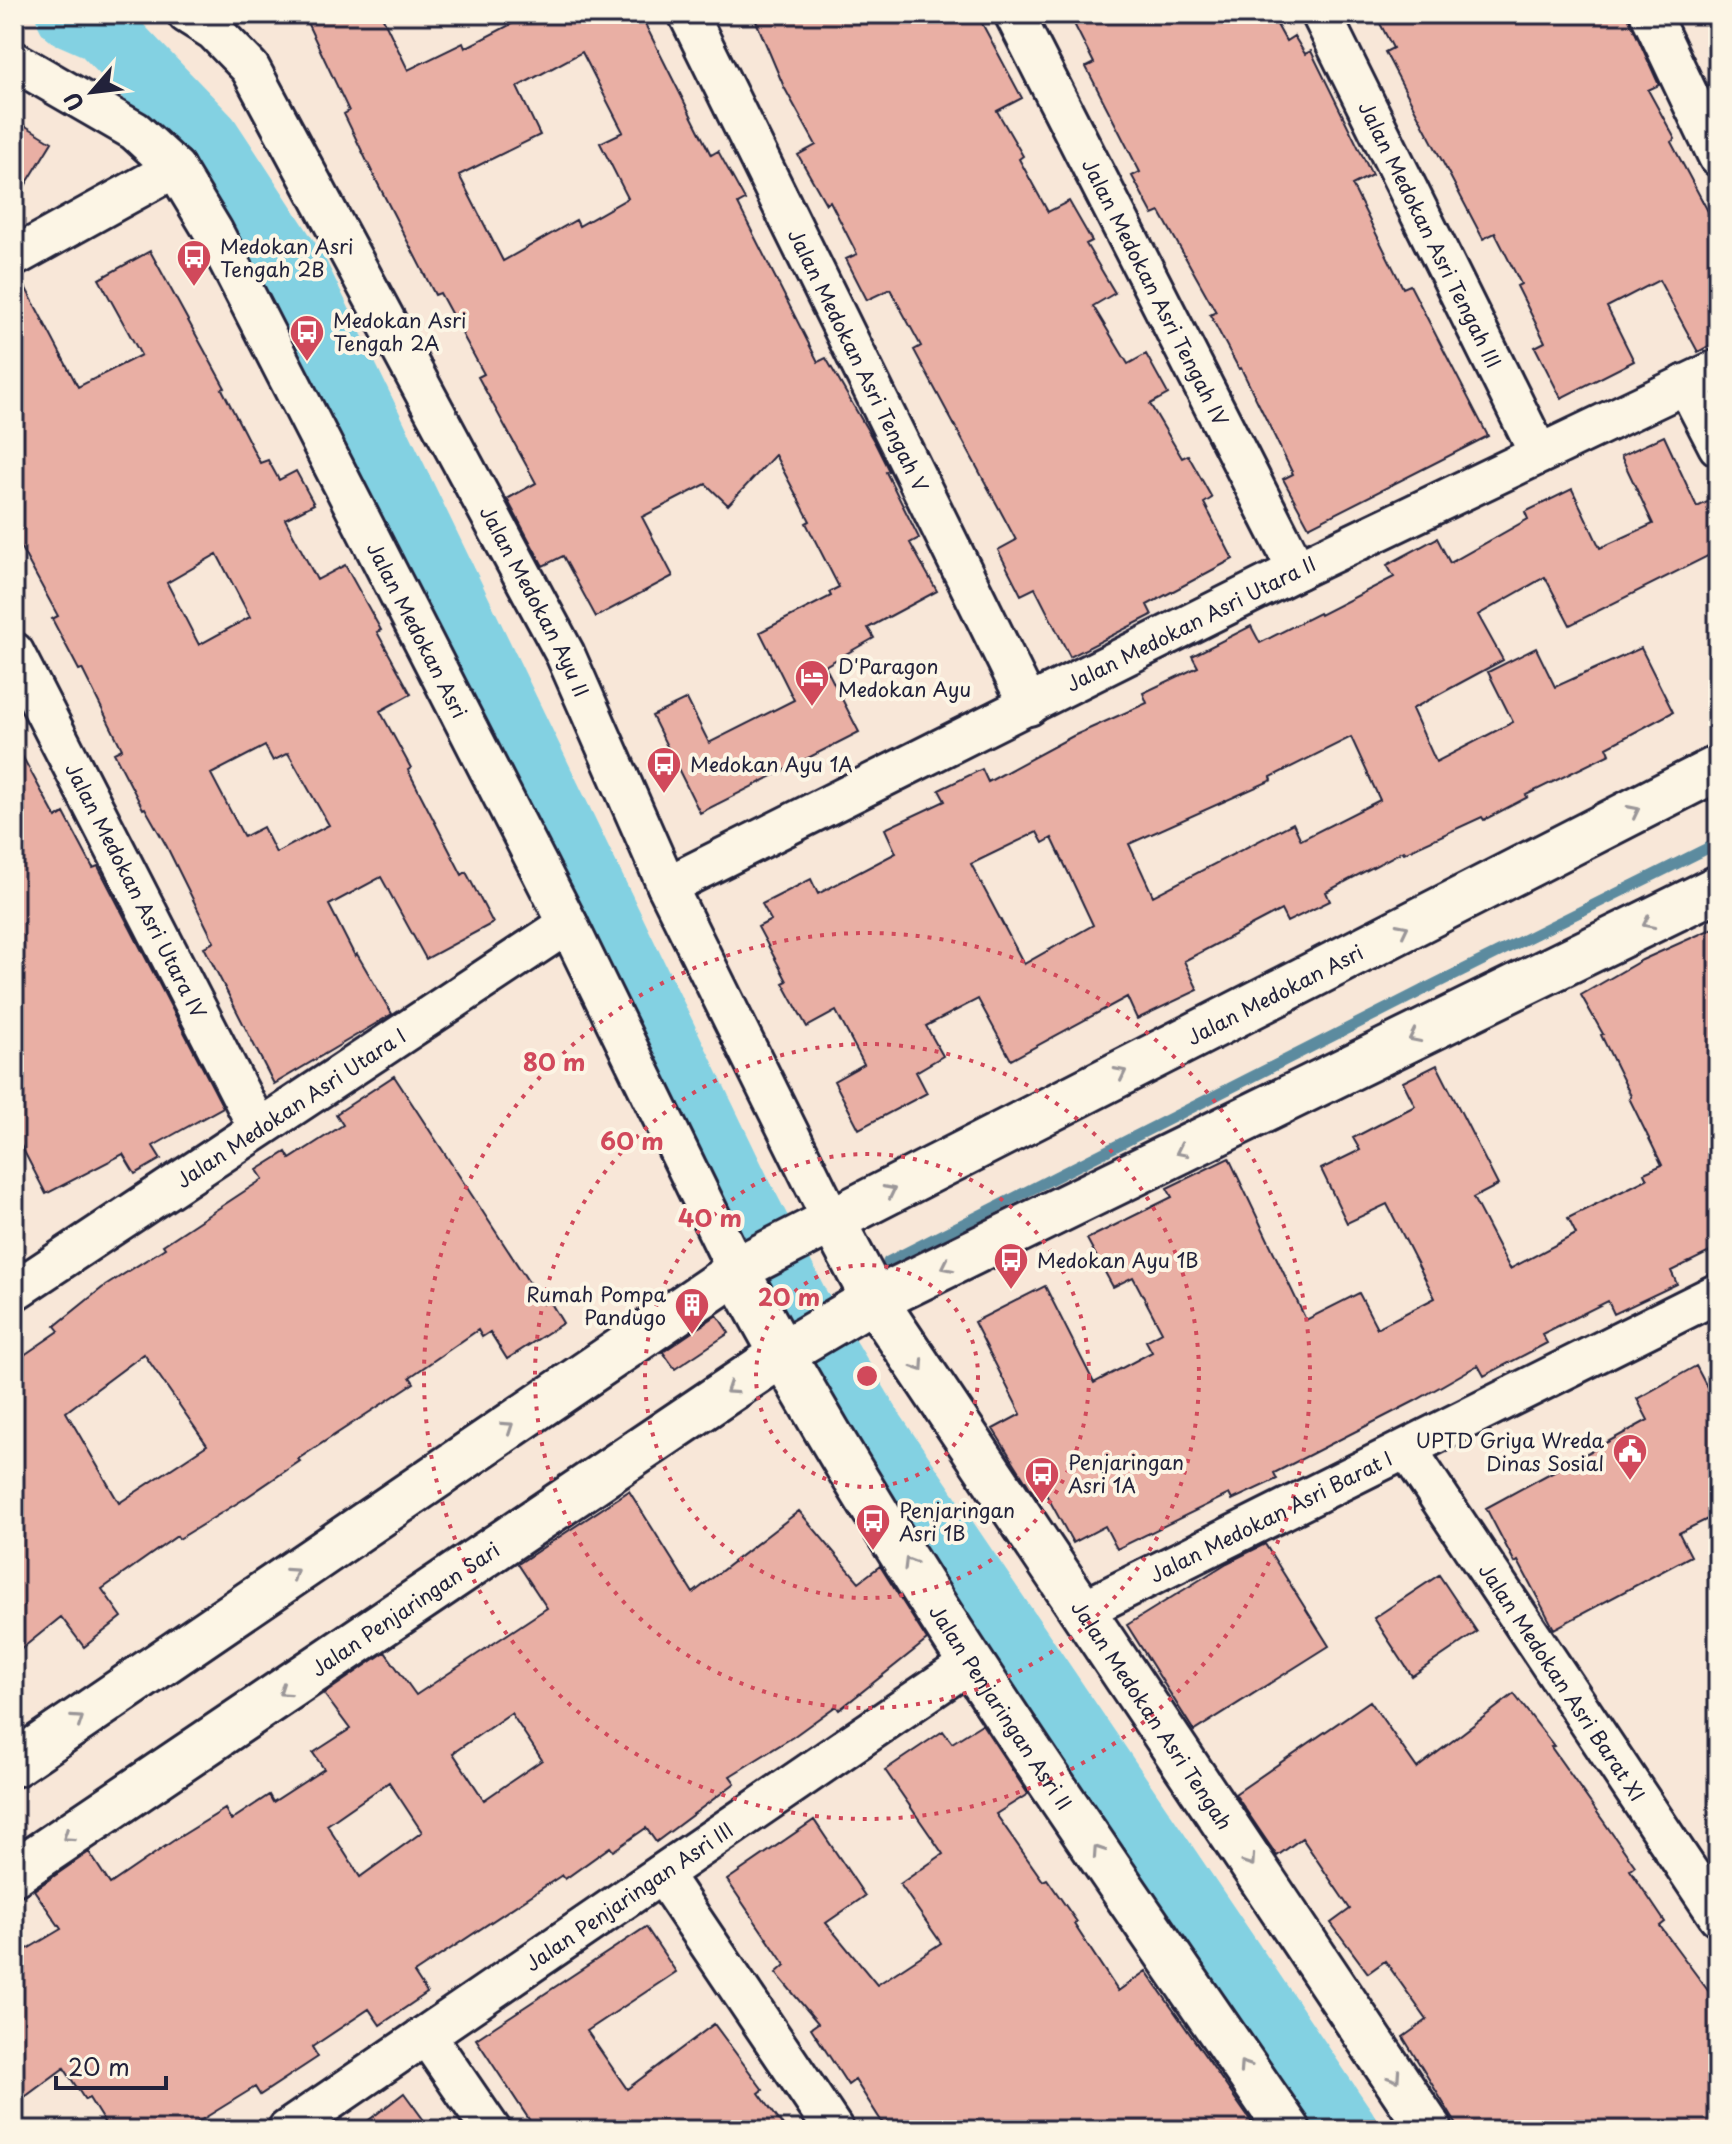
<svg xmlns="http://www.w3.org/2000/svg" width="1732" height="2144" font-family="'Playpen Sans',sans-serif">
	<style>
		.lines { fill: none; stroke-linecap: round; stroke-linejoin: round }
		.stream { stroke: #5c8b9f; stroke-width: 11 }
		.river { stroke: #83d1e2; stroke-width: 66 }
		.building { fill: #e9afa4; stroke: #22223b; stroke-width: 2; fill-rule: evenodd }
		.street-casing { stroke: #22223b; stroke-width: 44 }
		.secondary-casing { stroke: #22223b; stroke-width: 50 }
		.street { stroke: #fcf5e5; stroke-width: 38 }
		.secondary { stroke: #fcf5e5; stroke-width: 44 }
		.oneway { stroke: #9a9698 }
		.ring { fill: none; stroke: #d1495b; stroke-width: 4; stroke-dasharray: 4 8 }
		.labels { text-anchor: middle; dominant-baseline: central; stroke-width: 8; stroke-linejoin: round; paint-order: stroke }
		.street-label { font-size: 20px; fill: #22223b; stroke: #fcf5e5 }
		.poi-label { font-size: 20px; fill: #22223b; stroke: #fcf5e5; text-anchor: start }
		.centre { fill: #d1495b; stroke: #fcf5e5; stroke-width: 4 }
		.ring-label { font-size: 24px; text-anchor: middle; font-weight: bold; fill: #d1495b; stroke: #fcf5e5; stroke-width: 8; stroke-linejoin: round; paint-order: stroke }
	</style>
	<rect width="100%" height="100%" fill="#f8e7d8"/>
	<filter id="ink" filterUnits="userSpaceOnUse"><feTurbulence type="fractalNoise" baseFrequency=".0125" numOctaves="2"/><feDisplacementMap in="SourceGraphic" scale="16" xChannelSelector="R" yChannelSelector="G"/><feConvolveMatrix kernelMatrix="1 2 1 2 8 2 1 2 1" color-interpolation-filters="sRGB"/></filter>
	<g filter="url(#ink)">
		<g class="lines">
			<path class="stream" d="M888,1262L1435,984L1718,843"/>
			<path class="river" d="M69,14L101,28L208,139L295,272L741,1197L798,1308L873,1433L1345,2130"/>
		</g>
		<path class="building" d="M303,14H381L408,70L463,43L465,48L531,14H640L711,155L718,151L745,200L738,204L818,362L826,358L875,443L889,471L886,472L919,538L910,543L937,591L868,628L874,638L825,666L859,732L700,813L652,716L687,699L709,743L794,700L760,632L831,596L829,592L839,587L806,523L810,521L775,455L728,505L706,484L642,517L673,576L596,617L563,556L543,566L507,499L536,483L478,377L484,374L440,293L435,295L375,178L344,114L349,111ZM582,52L623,132L600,143L628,198L579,226L576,220L503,261L459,175L540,135L517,87Z
			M753,14H977L1022,98L997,111L1023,156L1019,159L1048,212L1069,201L1092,241L1086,244L1115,293L1093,306L1128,364L1146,354L1168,394L1150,404L1182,458L1188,455L1212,498L1204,503L1233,559L1147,605L1152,615L1070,657L1035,588L1021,595L998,550L1016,540L914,350L921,346L890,289L867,300L846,259L857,254L830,201L826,204L798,155L816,145L784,87Z
			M1069,14H1271L1286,41L1294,36L1305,54L1311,51L1372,175L1352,185L1403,288L1410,285L1488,436L1309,527L1283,479L1293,474L1241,368L1239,369L1210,315L1216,312L1160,212L1153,215L1132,176L1140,172L1086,67L1094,63Z
			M1375,14H1627L1659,85L1648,90L1675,139L1671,142L1718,230V341L1698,352L1659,280L1607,307L1634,361L1561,398L1535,347L1545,342L1517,286L1521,284L1495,233L1483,239L1385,52L1393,48Z
			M14,119L52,142L14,204Z
			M150,251L225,388L222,389L260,463L268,460L279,480L296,471L314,504L285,519L317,580L345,565L381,630L377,632L411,694L380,711L411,768L408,770L462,875L466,872L493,923L426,959L381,877L329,905L355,956L357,954L392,1014L274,1084L204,947L214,942L166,845L145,808L143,809L114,753L122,749L82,669L79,670L52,619L58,616L14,535V279L20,277L78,387L141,355L99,279ZM217,554L250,617L199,645L167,583ZM265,746L273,761L288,753L329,825L276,853L263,827L244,837L211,774Z
			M1664,436L1697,507L1718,497V551L1570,625L1545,577L1478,615L1503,660L1412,709L1436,762L1513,722L1488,672L1536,648L1555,687L1641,648L1673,712L1607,747L1610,754L1526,795L1528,797L1484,820L1482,817L1404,853L1403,851L1326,892L1330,901L1287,922L1281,910L1184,961L1198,990L1137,1019L1127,997L1011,1060L978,999L926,1026L943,1056L916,1072L927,1093L859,1129L834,1081L864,1064L836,1011L807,1027L783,983L787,981L758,927L771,920L762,904L811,879L818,894L896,853L885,829L945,801L939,790L982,769L988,782L1073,736L1147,703L1143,693L1198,667L1192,656L1251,626L1260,643L1319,613L1320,615L1394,577L1387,565L1437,538L1450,563L1528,519L1525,512L1572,489L1600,548L1653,524L1621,456ZM1351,737L1380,800L1301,840L1293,823L1153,896L1129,844L1272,780L1271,777ZM1037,832L1043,843L1052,838L1093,925L1024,964L971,864Z
			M14,741L56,818L64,813L93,868L98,866L223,1107L153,1146L161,1159L135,1174L123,1154L46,1194L14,1132Z
			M1718,926V1248L1671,1271L1677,1284L1614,1314L1608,1301L1542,1334L1547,1343L1484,1376L1478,1365L1415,1401L1274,1473L1277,1479L1232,1500L1229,1494L1117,1549L1105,1526L1073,1543L1046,1494L1037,1499L993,1429L1021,1414L974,1322L1045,1286L1094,1383L1152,1352L1146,1341L1162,1332L1133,1277L1113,1287L1087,1239L1172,1197L1167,1188L1229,1158L1306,1320L1359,1293L1377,1328L1435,1298L1387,1204L1347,1223L1321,1169L1360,1150L1353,1138L1415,1106L1403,1082L1437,1065L1498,1185L1473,1198L1510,1269L1576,1234L1568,1218L1647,1179L1644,1173L1662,1165L1629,1098L1631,1096L1601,1035L1603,1034L1581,995L1642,960Z
			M394,1076L543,1304L549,1300L563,1323L507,1359L490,1332L482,1337L478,1330L410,1377L414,1383L298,1459L300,1461L244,1499L179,1539L177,1536L102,1589L122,1617L84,1647L61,1617L14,1655V1362L59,1331L55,1326L102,1288L165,1248L163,1245L263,1179L257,1170L286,1152L290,1159L343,1125L336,1114ZM144,1354L207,1445L119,1503L66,1412Z
			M717,1315L729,1333L675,1369L663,1352Z
			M1696,1366L1718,1408V1514L1679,1533L1691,1556L1554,1629L1518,1561L1515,1563L1486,1508L1648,1420L1637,1399Z
			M629,1491L693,1593L799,1511L859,1582L880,1566L927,1640L839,1710L836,1706L793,1737L730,1776L735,1783L656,1842L646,1828L613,1851L610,1847L565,1879L562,1875L414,1973L427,1993L380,2025L369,2009L312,2047L318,2057L260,2095L255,2087L185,2130H109L89,2098L85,2100L64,2068L14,2105V1957L61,1929L34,1890L89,1852L110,1884L173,1841L225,1809L231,1820L269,1795L273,1802L324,1769L313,1753L350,1729L324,1694L385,1652L416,1695L547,1608L518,1564ZM511,1713L542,1760L484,1800L453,1753ZM389,1782L422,1832L360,1877L327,1825Z
			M1265,1544L1329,1646L1194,1731L1127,1625L1227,1563Z
			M1439,1575L1477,1632L1412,1676L1374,1618Z
			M1514,1694L1554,1746L1551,1747L1635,1866L1630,1870L1665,1922L1660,1926L1718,2004V2130H1460L1403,2037L1427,2020L1385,1961L1368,1973L1331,1923L1350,1909L1302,1838L1277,1856L1235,1794L1370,1701L1417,1768Z
			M982,1724L1028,1794L996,1814L1043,1881L1047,1879L1077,1922L1074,1924L1118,1991L1146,1971L1257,2130H887L855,2080L848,2085L811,2028L818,2023L776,1973L785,1965L727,1880L814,1820L865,1896L826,1923L877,1985L941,1943L900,1884L943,1854L885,1770L943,1731L952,1743Z
			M646,1927L676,1972L587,2031L627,2089L714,2024L763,2090L759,2093L786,2130H536L476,2039Z
			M404,2093L431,2130H356Z"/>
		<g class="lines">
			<g class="street-casing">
				<g id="street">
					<path id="s1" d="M187,14L214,31L250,68L565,654L667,886L832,1220"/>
					<path id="s2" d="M688,14L1029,706"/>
					<path id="s3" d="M1014,14L1297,570"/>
					<path id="s4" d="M1321,14L1539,454"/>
					<path d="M1650,14L1718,157"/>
					<path id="s5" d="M14,61L135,131L175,168L213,231L568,924L737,1271"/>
					<path d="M14,257L175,168"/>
					<path d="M1686,384L1718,446"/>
					<path id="s6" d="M14,652L258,1128"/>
					<path id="s7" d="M667,886L1297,570L1718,369"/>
					<path id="s8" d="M14,1291L568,924"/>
					<path id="s9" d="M1407,1449L1718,1916"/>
					<path id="s10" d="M1083,1610L1718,1293"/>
					<path d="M662,1874L834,2130"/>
					<path d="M426,2035L491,2130"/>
					<path id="s11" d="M287,2130L970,1663"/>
				</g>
			</g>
			<g class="secondary-casing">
				<g id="secondary">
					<path id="s12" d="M832,1220L875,1301L1430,2130"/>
					<path id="s13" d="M737,1271C897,1571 1096,1849 1288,2130"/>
					<path id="s14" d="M14,1764L749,1263L1718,768"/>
					<path id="s15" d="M14,1873L796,1345L857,1309L1718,888"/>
				</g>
			</g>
			<use href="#street" class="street"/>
			<use href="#secondary" class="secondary"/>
		</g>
		<defs><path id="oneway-chevron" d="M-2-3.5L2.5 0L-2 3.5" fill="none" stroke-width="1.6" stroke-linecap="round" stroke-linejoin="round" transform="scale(2)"/></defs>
		<g class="oneway">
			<use href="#oneway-chevron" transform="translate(1634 811) rotate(-27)"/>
			<use href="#oneway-chevron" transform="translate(1648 923) rotate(154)"/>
			<use href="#oneway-chevron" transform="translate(1403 929) rotate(-27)"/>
			<use href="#oneway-chevron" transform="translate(1414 1037) rotate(154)"/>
			<use href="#oneway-chevron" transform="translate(1121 1073) rotate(-27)"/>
			<use href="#oneway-chevron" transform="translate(1181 1151) rotate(154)"/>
			<use href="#oneway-chevron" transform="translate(890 1191) rotate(-27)"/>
			<use href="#oneway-chevron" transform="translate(947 1266) rotate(154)"/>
			<use href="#oneway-chevron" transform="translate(919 1366) rotate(56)"/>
			<use href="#oneway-chevron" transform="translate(731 1389) rotate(146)"/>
			<use href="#oneway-chevron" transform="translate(508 1427) rotate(-34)"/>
			<use href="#oneway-chevron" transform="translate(909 1563) rotate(-121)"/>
			<use href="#oneway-chevron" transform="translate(293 1573) rotate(-34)"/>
			<use href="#oneway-chevron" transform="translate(284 1691) rotate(146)"/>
			<use href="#oneway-chevron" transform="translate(78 1720) rotate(-34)"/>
			<use href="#oneway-chevron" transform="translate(68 1836) rotate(146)"/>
			<use href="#oneway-chevron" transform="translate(1098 1851) rotate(-124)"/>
			<use href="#oneway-chevron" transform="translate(1250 1861) rotate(56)"/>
			<use href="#oneway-chevron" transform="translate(1244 2066) rotate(-124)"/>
			<use href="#oneway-chevron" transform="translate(1395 2077) rotate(56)"/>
		</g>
	</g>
	<g class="ring">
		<circle cx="867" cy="1376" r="111"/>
		<circle cx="867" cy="1376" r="222"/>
		<circle cx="867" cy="1376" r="332"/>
		<circle cx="867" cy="1376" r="443"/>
	</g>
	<defs>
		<g id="bus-pin" transform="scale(1.8)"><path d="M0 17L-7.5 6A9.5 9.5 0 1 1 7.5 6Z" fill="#d1495b" stroke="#fcf5e5"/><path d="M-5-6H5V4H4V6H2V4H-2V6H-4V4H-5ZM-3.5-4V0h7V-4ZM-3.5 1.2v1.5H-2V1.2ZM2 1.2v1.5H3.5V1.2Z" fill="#fff"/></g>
		<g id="hotel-pin" transform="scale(1.8)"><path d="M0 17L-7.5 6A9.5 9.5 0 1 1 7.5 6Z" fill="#d1495b" stroke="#fcf5e5"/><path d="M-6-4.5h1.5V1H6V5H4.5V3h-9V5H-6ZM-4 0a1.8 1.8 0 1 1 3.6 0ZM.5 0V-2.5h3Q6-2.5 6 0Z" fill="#fff"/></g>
		<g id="building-pin" transform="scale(1.8)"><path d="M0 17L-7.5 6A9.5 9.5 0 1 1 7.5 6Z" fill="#d1495b" stroke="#fcf5e5"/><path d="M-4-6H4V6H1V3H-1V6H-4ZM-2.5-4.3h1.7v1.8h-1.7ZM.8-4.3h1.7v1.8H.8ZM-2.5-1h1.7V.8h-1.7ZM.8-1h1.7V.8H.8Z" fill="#fff"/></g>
		<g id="civic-pin" transform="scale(1.8)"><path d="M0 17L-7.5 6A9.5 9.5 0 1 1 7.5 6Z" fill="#d1495b" stroke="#fcf5e5"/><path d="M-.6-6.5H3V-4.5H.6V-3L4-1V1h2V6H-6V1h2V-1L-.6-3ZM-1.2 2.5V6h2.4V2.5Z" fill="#fff"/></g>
	</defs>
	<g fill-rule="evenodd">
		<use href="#bus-pin" x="194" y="257"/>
		<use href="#bus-pin" x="307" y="332"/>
		<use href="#hotel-pin" x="812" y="677"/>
		<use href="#bus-pin" x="664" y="764"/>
		<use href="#bus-pin" x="1011" y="1260"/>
		<use href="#building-pin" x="692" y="1305"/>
		<use href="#civic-pin" x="1630" y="1451"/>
		<use href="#bus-pin" x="1042" y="1474"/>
		<use href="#bus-pin" x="873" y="1521"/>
	</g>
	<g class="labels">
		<g class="street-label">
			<text stroke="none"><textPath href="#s4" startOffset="246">Jalan Medokan Asri Tengah III</textPath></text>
			<text stroke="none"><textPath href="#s3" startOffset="312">Jalan Medokan Asri Tengah IV</textPath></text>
			<text stroke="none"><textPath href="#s2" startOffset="386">Jalan Medokan Asri Tengah V</textPath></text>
			<text stroke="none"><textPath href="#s1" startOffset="688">Jalan Medokan Ayu II</textPath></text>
			<text stroke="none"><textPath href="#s7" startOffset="586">Jalan Medokan Asri Utara II</textPath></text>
			<text stroke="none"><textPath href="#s5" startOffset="716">Jalan Medokan Asri</textPath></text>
			<text stroke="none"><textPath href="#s6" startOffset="268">Jalan Medokan Asri Utara IV</textPath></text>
			<text stroke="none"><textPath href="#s14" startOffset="1480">Jalan Medokan Asri</textPath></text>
			<text stroke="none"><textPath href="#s8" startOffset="332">Jalan Medokan Asri Utara I</textPath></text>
			<text stroke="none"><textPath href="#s10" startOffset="210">Jalan Medokan Asri Barat I</textPath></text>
			<text stroke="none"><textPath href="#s15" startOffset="472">Jalan Penjaringan Sari</textPath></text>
			<text stroke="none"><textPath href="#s9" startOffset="280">Jalan Medokan Asri Barat XI</textPath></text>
			<text stroke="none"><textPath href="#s13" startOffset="510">Jalan Penjaringan Asri II</textPath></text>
			<text stroke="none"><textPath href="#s12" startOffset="590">Jalan Medokan Asri Tengah</textPath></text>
			<text stroke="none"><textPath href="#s11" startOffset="414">Jalan Penjaringan Asri III</textPath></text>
		</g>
		<g class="poi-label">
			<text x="220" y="246">Medokan Asri<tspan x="220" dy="23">Tengah 2B</tspan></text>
			<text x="333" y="320">Medokan Asri<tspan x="333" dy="23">Tengah 2A</tspan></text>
			<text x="838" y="666">D'Paragon<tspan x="838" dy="23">Medokan Ayu</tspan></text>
			<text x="690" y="764">Medokan Ayu 1A</text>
			<text x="1037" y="1260">Medokan Ayu 1B</text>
			<text x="666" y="1294" text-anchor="end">Rumah Pompa<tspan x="666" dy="23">Pandugo</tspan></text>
			<text x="1604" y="1440" text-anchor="end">UPTD Griya Wreda<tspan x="1604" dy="23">Dinas Sosial</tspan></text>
			<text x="1068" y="1462">Penjaringan<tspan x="1068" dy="23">Asri 1A</tspan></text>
			<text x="899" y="1510">Penjaringan<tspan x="899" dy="23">Asri 1B</tspan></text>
		</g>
	</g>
	<circle cx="867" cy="1376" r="12" class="centre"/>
	<g class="ring-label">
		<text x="554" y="1071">80 m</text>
		<text x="632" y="1150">60 m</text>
		<text x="710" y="1227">40 m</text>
		<text x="789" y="1306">20 m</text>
	</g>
	<rect width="1732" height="2144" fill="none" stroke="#fcf5e5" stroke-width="48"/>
	<rect x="24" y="24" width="1684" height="2096" fill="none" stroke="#22223b" stroke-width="3" filter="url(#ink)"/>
	<g transform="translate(92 92) rotate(242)" stroke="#fcf5e5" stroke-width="6" paint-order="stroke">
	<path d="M0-6L14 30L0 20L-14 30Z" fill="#22223b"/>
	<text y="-12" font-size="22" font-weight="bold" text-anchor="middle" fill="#22223b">U</text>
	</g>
	<path d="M56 2076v12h110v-12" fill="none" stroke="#22223b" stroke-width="4"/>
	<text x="68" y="2076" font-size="24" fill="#22223b" stroke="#fcf5e5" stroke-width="6" paint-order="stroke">20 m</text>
</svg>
